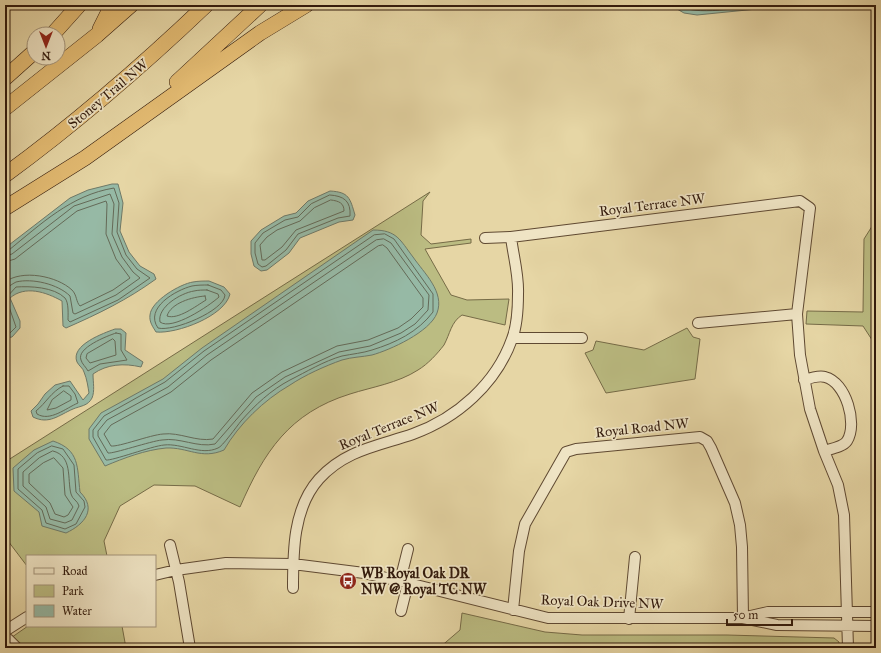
<svg xmlns="http://www.w3.org/2000/svg" width="881" height="653" font-family="'IM FELL Great Primer',serif">
	<style>
		.green { fill: #bbbc82; stroke: #766b47 }
		.water { fill: #96b9a5; stroke: #6e7968 }
		.lines { fill: none; stroke-linecap: round; stroke-linejoin: round }
		.shore { stroke: #646a58; stroke-width: 1 }
		.minor-casing { stroke: #5f4932; stroke-width: 12 }
		.highway-casing { stroke: #321a0c; stroke-width: 16 }
		.minor { stroke: #efe4c4; stroke-width: 10 }
		.highway { stroke: #e3bb72; stroke-width: 15 }
		.labels { text-anchor: middle; dominant-baseline: central; stroke-width: 3.5; stroke-linejoin: round; paint-order: stroke }
		.street-label { font-size: 14px; fill: #321a0c; stroke: #efe4c4 }
		.poi-label { font-size: 14px; font-weight: bold; fill: #321a0c; stroke: #efe4c4; text-anchor: start }
	</style>
	<rect width="100%" height="100%" fill="#e6d6a5"/>
	<filter id="stains"><feTurbulence type="fractalNoise" baseFrequency=".005" numOctaves="4"/><feColorMatrix values="0 0 0 0 .2 0 0 0 0 .09 0 0 0 0 .02 0 0 0 .5 -.17"/></filter>
	<radialGradient id="worn" r=".72"><stop offset=".6" stop-color="#630" stop-opacity="0"/><stop offset="1" stop-color="#630" stop-opacity=".3"/></radialGradient>
	<path class="green" d="M430,192L423,201L421,235L431,244L471,239V243L425,249L451,295L467,300L509,299L505,325L462,315C451,322 450,334 444,345C437,354 428,364 418,370C398,383 372,387 350,394C289,413 264,452 240,507L195,486L154,485L120,506L104,541L107,556H27V566L5,537V462Z
		M876,220V346L863,326L806,324L807,311L863,312L864,239Z
		M687,328L693,337L700,339L695,379L606,393L585,353L593,350L596,341L644,350Z
		M462,613L545,632L582,635H727L834,638L839,642V648H439L460,630Z
		M28,626H122L126,648H5V642Z"/>
	<path class="water" d="M676,5H797L697,15L684,13L677,9Z
		M112,184H118L123,203L120,231L129,252L140,266L154,274L156,279C127,300 98,314 66,328L63,326L62,301C46,292 25,285 10,298L20,321V328L12,337L5,338V248L70,198L88,190Z
		M330,191C349,192 350,198 355,215L353,220L339,222L300,238L289,253L267,270L261,271L254,266L251,254V241L261,230L284,216L296,213L308,201Z
		M373,230C397,230 400,240 413,257C424,273 445,292 437,313C430,332 390,350 372,355C362,357 352,357 342,360C325,366 305,375 290,385C264,400 239,424 224,450C201,460 188,447 166,448C145,450 124,458 105,466L89,439V429L101,413L163,379L202,348Z
		M209,281L224,287L230,294C225,316 177,334 156,332C153,327 149,322 150,315C151,301 180,284 193,282C198,281 204,281 209,281Z
		M115,329H121L126,333L125,350L143,362L141,367C124,363 107,364 93,374C93,382 95,391 92,398C88,406 80,406 73,409C59,415 49,425 33,417L31,411L38,404L45,394L55,385L70,381L83,400L89,393C88,387 87,379 84,372C83,368 79,366 77,362C70,345 104,333 115,329Z
		M53,441C80,450 77,467 80,492C97,509 85,524 66,533L42,526L39,512L14,491L13,468L34,450Z"/>
	<g class="lines">
		<path class="shore" d="M680,5C690,17 747,7 763,5
			M330,195C344,196 351,201 350,216L338,218L298,234L286,250L266,266L262,267L258,264L255,253V243L263,233L285,220L298,217L311,204Z
			M331,200C339,201 344,203 344,211L296,230L282,247L265,260H262L260,245L267,237L277,230L300,221L314,208Z
			M385,234L394,239L433,294V312C418,332 395,343 372,350C363,353 352,354 342,356C324,361 306,372 290,380C271,390 255,405 241,421C237,426 222,447 218,448C201,456 182,443 164,445C152,446 112,461 106,460L93,437V430L104,416L165,382L204,351L374,235Z
			M384,239L391,243L429,295L428,310L415,324L401,333L370,346L339,352L285,377L256,397L215,444C197,448 180,437 162,440C151,441 113,454 108,453L98,436V431L107,420L168,387L207,355L376,240Z
			M383,245L387,248L423,298V307L411,319L398,328L368,340L337,346L282,372L252,393L213,439C196,442 180,432 163,434C150,435 119,447 111,446L104,434L111,425L171,392L211,360L378,246Z
			M5,251L9,250C41,224 71,195 114,188L119,203L117,232L126,255L137,269L150,278L118,300L70,322L68,320C68,315 69,303 65,298C54,287 30,286 16,287L6,298L16,327L10,333L5,334
			M5,256L12,254L74,206L110,194L114,204L112,234L122,257L133,272L140,278L116,295L75,314L73,313L70,296C58,284 32,278 16,282C12,284 8,287 5,290
			M5,262L15,259L77,211L106,201L107,204L106,234L116,259L130,278L113,290L80,306C76,302 77,295 72,290C57,276 22,269 5,282
			M208,285L221,290L225,295C224,311 173,332 158,328C144,308 176,290 192,286C197,285 203,285 208,285Z
			M207,290L218,294L219,297C209,306 172,331 160,322C157,307 181,293 194,291C198,290 203,290 207,290Z
			M205,296L206,300C196,306 178,320 167,316C171,303 192,297 205,296Z
			M116,333L121,334V350L127,360L100,364L88,371C86,367 82,364 81,360C76,348 107,336 116,333Z
			M113,339L115,341L116,355L90,363L86,358L87,354Z
			M63,386H69L75,394L78,403C66,408 50,422 37,414L36,411C46,403 51,392 63,386Z
			M64,391L71,396V400L56,408L47,410L52,400Z
			M52,446L63,449L74,465L76,492L84,501L85,507L76,524L65,529L46,523L42,510L18,489V469L37,453Z
			M53,451C73,456 67,479 71,494C72,499 78,501 79,506L72,520L65,523L50,519L46,507L23,486V472L39,458Z
			M54,458L63,468L65,495L73,507L68,515L64,517L55,514L50,503L29,483V474L43,463Z"/>
		<g class="minor-casing">
			<path id="minor" d="M485,238L511,237
				M698,323L797,314
				M513,338H582
				M804,380C810,378 819,375 825,377C846,382 858,424 847,441C843,447 830,449 824,451
				M170,545L179,582L190,648
				M155,575L176,570L226,563L293,564L364,573L400,581L548,618H743L777,625L876,626
				M400,581L408,549
				M293,588C293,552 293,508 319,479C345,450 378,446 413,434C457,418 496,384 512,339C517,326 518,308 518,294C519,275 513,255 511,237L800,201L810,208L797,314L800,355L810,409L824,451L838,485L844,515L848,648
				M513,610L519,551L525,524L566,452L576,449L700,437L707,441L711,448L735,503L740,525L742,547L743,618
				M401,611L408,583
				M746,617L768,612H876
				M629,619L635,557
				M5,631L27,617
				M8,639L17,648"/>
		</g>
		<g class="highway-casing">
			<path id="highway" d="M100,29L112,5
				M53,34L79,5
				M5,78L34,52
				M177,82L260,5
				M5,108L97,35L131,5
				M5,175C76,123 142,66 206,5
				M5,208L85,158L260,33L306,5"/>
		</g>
		<use href="#minor" class="minor"/>
		<use href="#highway" class="highway"/>
	</g>
	<defs>
		<g id="bus-disc" transform="scale(0.9)"><circle r="9.5" fill="#8f2418" stroke="#efe4c4"/><path d="M-5-6H5V4H4V6H2V4H-2V6H-4V4H-5ZM-3.5-4V0h7V-4ZM-3.5 1.2v1.5H-2V1.2ZM2 1.2v1.5H3.5V1.2Z" fill="#fff"/></g>
	</defs>
	<g fill-rule="evenodd">
		<use href="#bus-disc" x="348" y="581"/>
	</g>
	<g class="labels">
		<g class="street-label">
			<text transform="translate(108 94) rotate(-40)">Stoney Trail NW</text>
			<text transform="translate(652 205) rotate(-7)">Royal Terrace NW</text>
			<text transform="translate(389 426) rotate(-22)">Royal Terrace NW</text>
			<text transform="translate(642 428) rotate(-6)">Royal Road NW</text>
			<text transform="translate(602 602) rotate(2)">Royal Oak Drive NW</text>
		</g>
		<g class="poi-label">
			<text x="361" y="573">WB Royal Oak DR<tspan x="361" dy="16">NW @ Royal TC NW</tspan></text>
		</g>
	</g>
	<rect width="881" height="653" fill="none" stroke="#e6d6a5" stroke-width="20"/>
	<rect x="6" y="6" width="869" height="641" fill="none" stroke="#321a0c" stroke-width="2"/>
	<rect x="10" y="10" width="861" height="633" fill="none" stroke="#321a0c"/>
	<rect x="26" y="555" width="130" height="72" fill="#efe4c4" stroke="#a3937a"/>
	<rect x="34" y="568" width="20" height="6" fill="#efe4c4" stroke="#a3937a"/>
	<text x="62" y="575" font-size="12" fill="#321a0c">Road</text>
	<rect x="34" y="585" width="20" height="12" fill="#bbbc82" stroke="#a3937a"/>
	<text x="62" y="595" font-size="12" fill="#321a0c">Park</text>
	<rect x="34" y="605" width="20" height="12" fill="#96b9a5" stroke="#a3937a"/>
	<text x="62" y="615" font-size="12" fill="#321a0c">Water</text>
	<g transform="translate(46 46) rotate(180)"><circle r="19" fill="#efe4c4" stroke="#a3937a"/>
	<path d="M0-3L7 15L0 10L-7 15Z" fill="#8f2418"/>
	<text y="-6" font-size="11" font-weight="bold" text-anchor="middle" fill="#321a0c">N</text>
	</g>
	<path d="M727 619v6h65v-6" fill="none" stroke="#321a0c" stroke-width="2"/>
	<text x="733" y="619" font-size="12" fill="#321a0c" stroke="#efe4c4" stroke-width="3" paint-order="stroke">50 m</text>
	<rect width="100%" height="100%" filter="url(#stains)"/>
	<rect width="100%" height="100%" fill="url(#worn)"/>
</svg>
